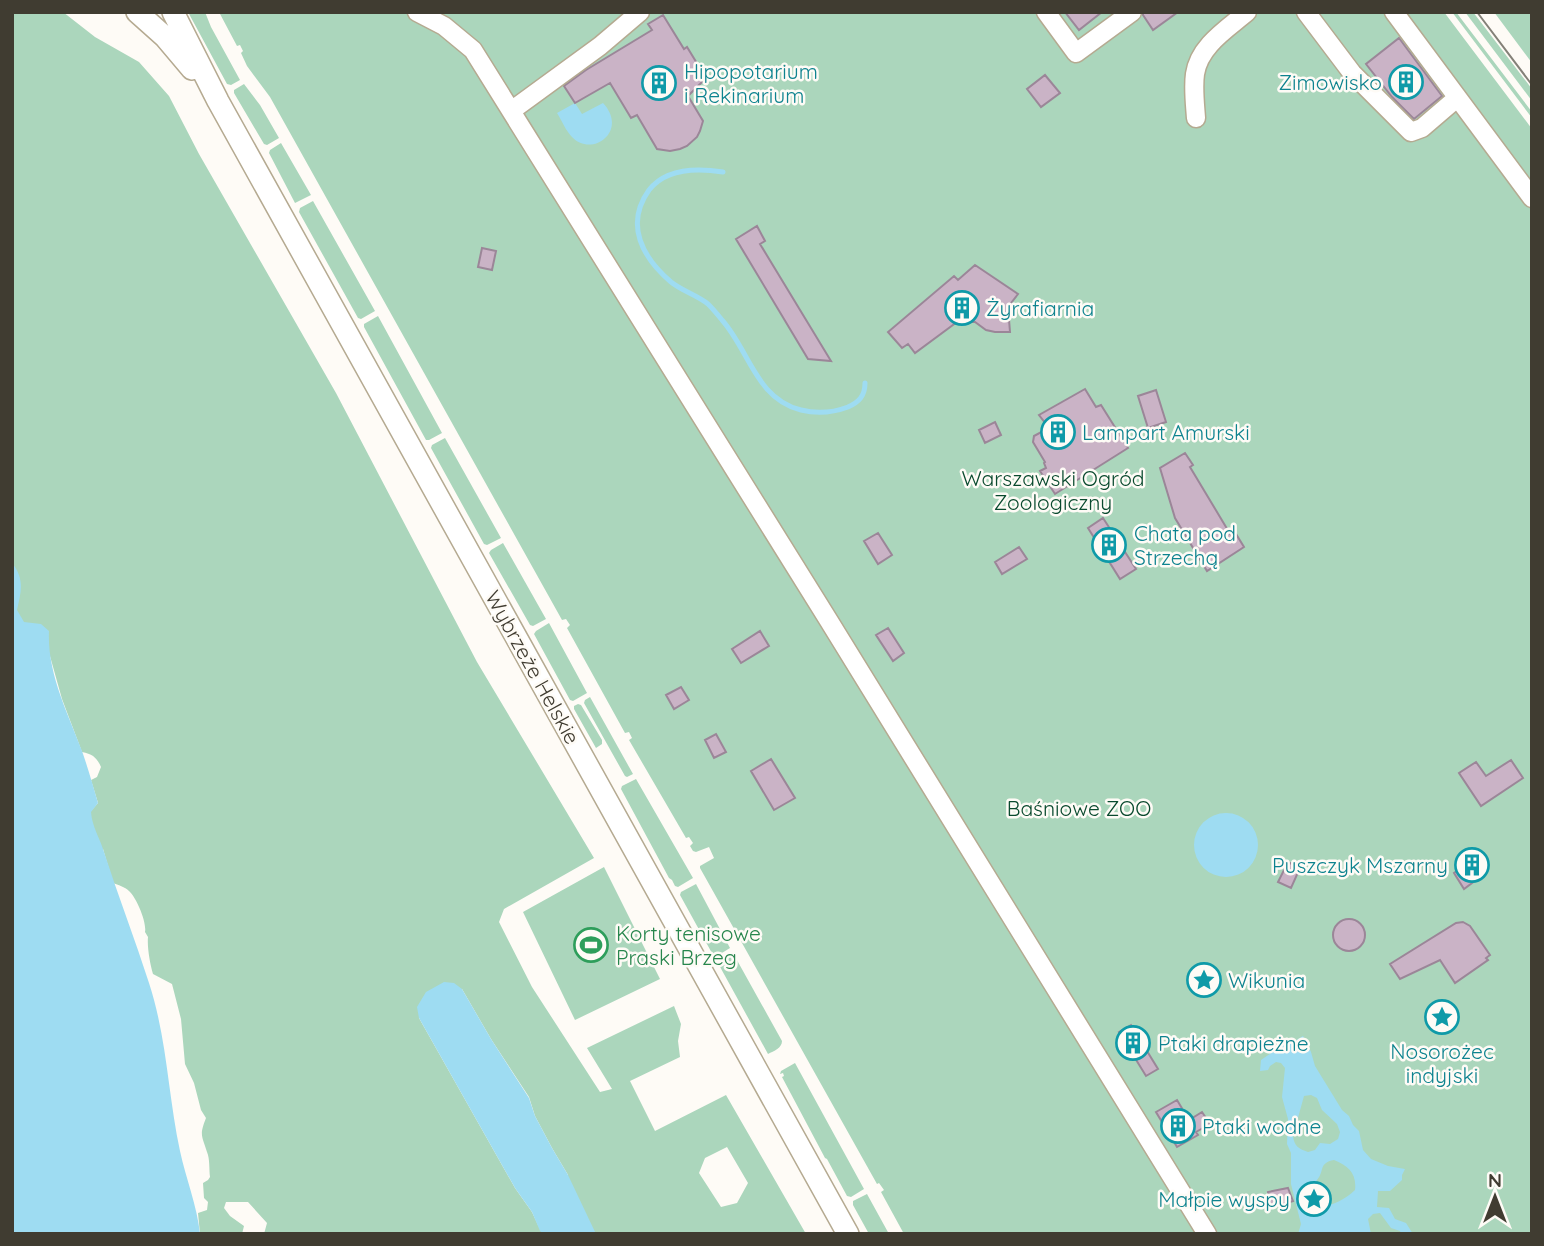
<svg xmlns="http://www.w3.org/2000/svg" width="1544" height="1246" font-family="Quicksand,sans-serif">
	<style>
		.green { fill: #abd6bc; fill-rule: evenodd }
		.water { fill: #9edcf2; fill-rule: evenodd }
		.lines { fill: none; stroke-linecap: round; stroke-linejoin: round }
		.stream { stroke: #9edcf2; stroke-width: 5 }
		.building { fill: #cab3c6; stroke: #9b8698; stroke-width: 2 }
		.minor-casing { stroke: #b5aa91; stroke-width: 21 }
		.major-casing { stroke: #b5aa91; stroke-width: 24 }
		.minor { stroke: #fff; stroke-width: 18 }
		.major { stroke: #fff; stroke-width: 21 }
		.tram { stroke: #848178; stroke-width: 2 }
		.labels { text-anchor: middle; dominant-baseline: central; stroke-width: 5; stroke-linejoin: round; paint-order: stroke }
		.culture-label { font-size: 21px; fill: #0d838f; stroke: #fefbf6; text-anchor: start }
		.park-label { font-size: 21px; fill: #094a2e; stroke: #fefbf6 }
		.street-label { font-size: 21px; fill: #403c31; stroke: #fefbf6 }
		.leisure-label { font-size: 21px; fill: #27864d; stroke: #fefbf6; text-anchor: start }
	</style>
	<rect width="100%" height="100%" fill="#fefbf6"/>
	<path class="green" d="M12,12H63L95,37L139,62L169,96L199,154L336,393L477,662L594,858L504,909L499,922L532,987L600,1092L612,1089L587,1048L674,1006L681,1024L678,1041L680,1057L630,1081L655,1131L726,1095L806,1234H264L267,1223L248,1202H226L224,1208L230,1216L244,1226L242,1234H200L198,1213L207,1210L208,1202L204,1198L203,1183L208,1180L210,1177C209,1169 210,1159 207,1152C202,1135 199,1136 206,1118L201,1110L194,1083L185,1064L181,1019L172,984L153,974C150,964 147,947 148,937L145,932C147,922 136,897 129,891C125,887 118,885 113,883L103,849L12,862L90,812L98,803L91,780L97,777L101,767C97,758 93,754 82,752L62,699L48,649L12,621ZM462,989L491,1039L529,1097L535,1116L552,1148L568,1175L538,1225L532,1212L515,1188L419,1018ZM727,1147L748,1183L737,1203L721,1207L699,1173L705,1158Z
		M188,12H205L211,27L240,80L231,85L227,84Z
		M219,12H1444L1532,129V1234H904L881,1192L884,1190L879,1183L877,1184L700,868V866L714,858L709,847L696,852L693,851L690,846L693,843L689,837L686,838L629,740L632,738L629,732L625,733L567,628L570,625L566,619L562,620L270,97L247,66L241,53L243,51L240,45L237,46Z
		M1452,12H1456L1532,112V118Z
		M1465,12H1473L1532,89V101Z
		M1494,12H1532V63Z
		M244,84L260,105L279,138L267,145L264,144L234,93V90Z
		M281,143L311,195L295,203L269,153L270,150Z
		M313,201L375,311L361,319L358,318L299,212L300,208Z
		M378,316L442,433L429,440H426L364,327V324Z
		M445,438L501,538L487,545L484,544L431,448L432,445Z
		M503,543L546,619L533,626L530,625L489,553L491,550Z
		M549,623L587,693L573,701L570,700L534,634L536,631Z
		M590,697L633,774L627,777L625,776L584,703L585,700Z
		M578,704L581,705L602,740V744L596,748L574,709V706Z
		M636,779L693,878L678,887L675,886L672,880L669,878L621,789L622,786Z
		M604,867L660,979L575,1020L523,912Z
		M696,884L730,948L717,956L713,955L680,895L681,892Z
		M733,953L782,1041C782,1048 774,1051 768,1054L719,965V961Z
		M795,1063L864,1189L851,1197L847,1196L827,1159L825,1158L782,1077L784,1076L783,1073L780,1074L781,1071Z
		M867,1194L889,1234H869L853,1205V1201Z"/>
	<path class="water" d="M575,103L582,114L603,103C629,131 592,158 572,137C566,131 562,121 557,113Z
		M12,563C25,579 21,592 17,610L24,622L41,624L49,631C47,673 68,713 82,751C88,768 93,786 98,803L91,812C92,827 100,838 104,852C118,896 135,939 149,983C167,1038 168,1095 180,1151C186,1179 197,1205 200,1234H12Z
		M1194 845a32 32 0 1 1 64 0a32 32 0 1 1-64 0Z
		M444,982L454,983L462,989L491,1039L529,1098L535,1116L552,1148L568,1175L596,1234H544L540,1231L532,1212L515,1188L419,1018L417,1007L426,992Z
		M1303,1036L1311,1052L1315,1066L1342,1110L1349,1116L1353,1125L1359,1131L1363,1150L1371,1159L1388,1166L1405,1169L1402,1175V1180L1390,1191H1378L1377,1207L1389,1208L1395,1219L1406,1223L1413,1234H1401L1400,1231L1391,1228L1380,1213L1373,1214L1368,1219L1371,1234H1298L1301,1224L1291,1184V1153L1287,1144L1288,1119L1282,1097L1285,1068L1281,1063L1276,1062L1270,1066L1268,1070L1260,1071L1261,1060L1287,1042L1295,1041ZM1311,1095L1317,1098L1322,1110L1337,1124L1340,1132L1338,1139L1330,1144L1320,1143L1315,1150L1308,1152C1299,1149 1294,1146 1293,1136L1304,1096ZM1334,1160C1348,1166 1357,1173 1355,1190C1346,1199 1332,1206 1320,1207L1311,1196L1310,1189C1312,1186 1315,1183 1317,1180C1325,1171 1318,1163 1334,1160Z"/>
	<g class="lines">
		<path class="stream" d="M723,172C698,168 666,168 649,190C624,225 643,258 671,282C682,291 697,295 708,304C713,309 718,315 722,320C749,350 756,399 801,410C817,414 832,413 848,407C859,402 865,396 865,383"/>
	</g>
	<path class="building" d="M1065,12H1102L1079,30Z
		M1143,12H1178L1153,30L1143,15Z
		M663,15L684,49L687,47L706,78L688,96L703,121L700,131L697,137L687,146L680,149L670,151L657,149L637,115L631,118L610,83L575,103L564,86L586,70L652,30L648,24Z
		M1399,38L1442,96L1414,119L1392,97L1366,64Z
		M1045,75L1060,93L1041,107L1027,89Z
		M757,226L765,241L760,244L831,361L808,359L736,239Z
		M482,248L496,251L492,270L478,267Z
		M975,265L1018,294L1008,307L1010,332H995L986,330L975,322H957L915,353L908,344L902,348L888,332L954,276L958,280Z
		M1085,389L1096,407L1101,405L1128,448L1055,494L1040,471L1046,468L1044,463L1045,462L1033,442L1034,436L1049,428L1039,415Z
		M1156,390L1166,422L1148,428L1138,396Z
		M995,422L1001,435L985,443L979,430Z
		M1185,453L1193,465L1190,467L1232,537L1236,534L1244,547L1207,571L1175,518L1160,468Z
		M1103,518L1136,569L1120,579L1088,528Z
		M878,533L892,555L878,564L864,541Z
		M1019,547L1027,559L1002,574L995,562Z
		M888,628L904,653L893,661L876,635Z
		M760,631L769,646L741,663L732,649Z
		M681,687L689,700L674,709L666,695Z
		M716,734L726,752L714,758L705,740Z
		M771,759L795,798L774,810L751,771Z
		M1511,760L1523,778L1481,806L1459,773L1476,762L1486,776Z
		M1477,856L1480,877L1464,889L1454,873Z
		M1288,862L1300,868L1291,888L1278,882Z
		M1333 935a16 16 0 1 1 32 0a16 16 0 1 1-32 0Z
		M1463,922L1470,926L1490,955L1486,958L1488,960L1455,983L1440,960L1400,979L1390,964L1456,923Z
		M1131,1025L1158,1069L1146,1076L1119,1032Z
		M1177,1100L1189,1120L1202,1112L1210,1124L1196,1132L1198,1135L1177,1147L1156,1112Z
		M1288,1188L1293,1201L1270,1208L1268,1192Z"/>
	<g class="lines">
		<g class="minor-casing">
			<path id="minor" d="M417,12L444,26L473,50L829,621L1207,1234
				M1046,12L1076,53L1132,12
				M1306,12L1352,73L1411,132L1422,128L1457,98
				M1394,12L1532,198
				M511,111L600,46L640,12
				M1196,118C1195,104 1193,88 1195,74C1199,46 1227,29 1247,12"/>
		</g>
		<g class="major-casing">
			<path id="major" d="M137,12L165,37L192,69
				M173,12L218,101L848,1234"/>
		</g>
		<use href="#minor" class="minor"/>
		<use href="#major" class="major"/>
		<path class="tram" d="M1477,12L1532,85"/>
	</g>
	<defs>
		<g id="building-ring" transform="scale(1.75)"><circle r="9.5" fill="#fefbf6" stroke="#0f9aa8" stroke-width="1.5"/><path d="M-4-6H4V6H1V3H-1V6H-4ZM-2.5-4.3h1.7v1.8h-1.7ZM.8-4.3h1.7v1.8H.8ZM-2.5-1h1.7V.8h-1.7ZM.8-1h1.7V.8H.8Z" fill="#0f9aa8"/></g>
		<g id="stadium-ring" transform="scale(1.75)"><circle r="9.5" fill="#fefbf6" stroke="#2e9e5b" stroke-width="1.5"/><path d="M0-5a6.5 5 0 1 0 0 10a6.5 5 0 1 0 0-10ZM-3.5-1.8h7v3.6h-7Z" fill="#2e9e5b"/></g>
		<g id="sight-ring" transform="scale(1.75)"><circle r="9.5" fill="#fefbf6" stroke="#0f9aa8" stroke-width="1.5"/><path d="M0-6L1.8-2.2L6-1.7L2.9 1.2L3.7 5.4L0 3.3L-3.7 5.4L-2.9 1.2L-6-1.7L-1.8-2.2Z" fill="#0f9aa8"/></g>
	</defs>
	<g fill-rule="evenodd">
		<use href="#building-ring" x="1406" y="82"/>
		<use href="#building-ring" x="659" y="83"/>
		<use href="#building-ring" x="962" y="308"/>
		<use href="#building-ring" x="1058" y="432"/>
		<use href="#building-ring" x="1109" y="545"/>
		<use href="#building-ring" x="1472" y="865"/>
		<use href="#stadium-ring" x="591" y="945"/>
		<use href="#sight-ring" x="1204" y="980"/>
		<use href="#sight-ring" x="1442" y="1017"/>
		<use href="#building-ring" x="1133" y="1043"/>
		<use href="#building-ring" x="1178" y="1126"/>
		<use href="#sight-ring" x="1314" y="1199"/>
	</g>
	<g class="labels">
		<g class="culture-label">
			<text x="684" y="71">Hipopotarium<tspan x="684" dy="24">i Rekinarium</tspan></text>
			<text x="1382" y="82" text-anchor="end">Zimowisko</text>
			<text x="986" y="308">Żyrafiarnia</text>
			<text x="1082" y="432">Lampart Amurski</text>
			<text x="1134" y="533">Chata pod<tspan x="1134" dy="24">Strzechą</tspan></text>
			<text x="1448" y="865" text-anchor="end">Puszczyk Mszarny</text>
			<text x="1228" y="980">Wikunia</text>
			<text x="1158" y="1043">Ptaki drapieżne</text>
			<text x="1442" y="1051" text-anchor="middle">Nosorożec<tspan x="1442" dy="24">indyjski</tspan></text>
			<text x="1202" y="1126">Ptaki wodne</text>
			<text x="1290" y="1199" text-anchor="end">Małpie wyspy</text>
		</g>
		<g class="park-label">
			<text x="1053" y="478">Warszawski Ogród<tspan x="1053" dy="24">Zoologiczny</tspan></text>
			<text x="1079" y="808">Baśniowe ZOO</text>
		</g>
		<g class="street-label">
			<text transform="translate(533 667) rotate(61)">Wybrzeże Helskie</text>
		</g>
		<g class="leisure-label">
			<text x="616" y="933">Korty tenisowe<tspan x="616" dy="24">Praski Brzeg</tspan></text>
		</g>
	</g>
	<rect width="1544" height="1246" fill="none" stroke="#403c31" stroke-width="28"/>
	<g transform="translate(1495 1197)" stroke="#fefbf6" stroke-width="5" paint-order="stroke">
	<path d="M0-5L12 26L0 18L-12 26Z" fill="#403c31"/>
	<text y="-10" font-size="19" font-weight="bold" text-anchor="middle" fill="#403c31">N</text>
	</g>
</svg>
